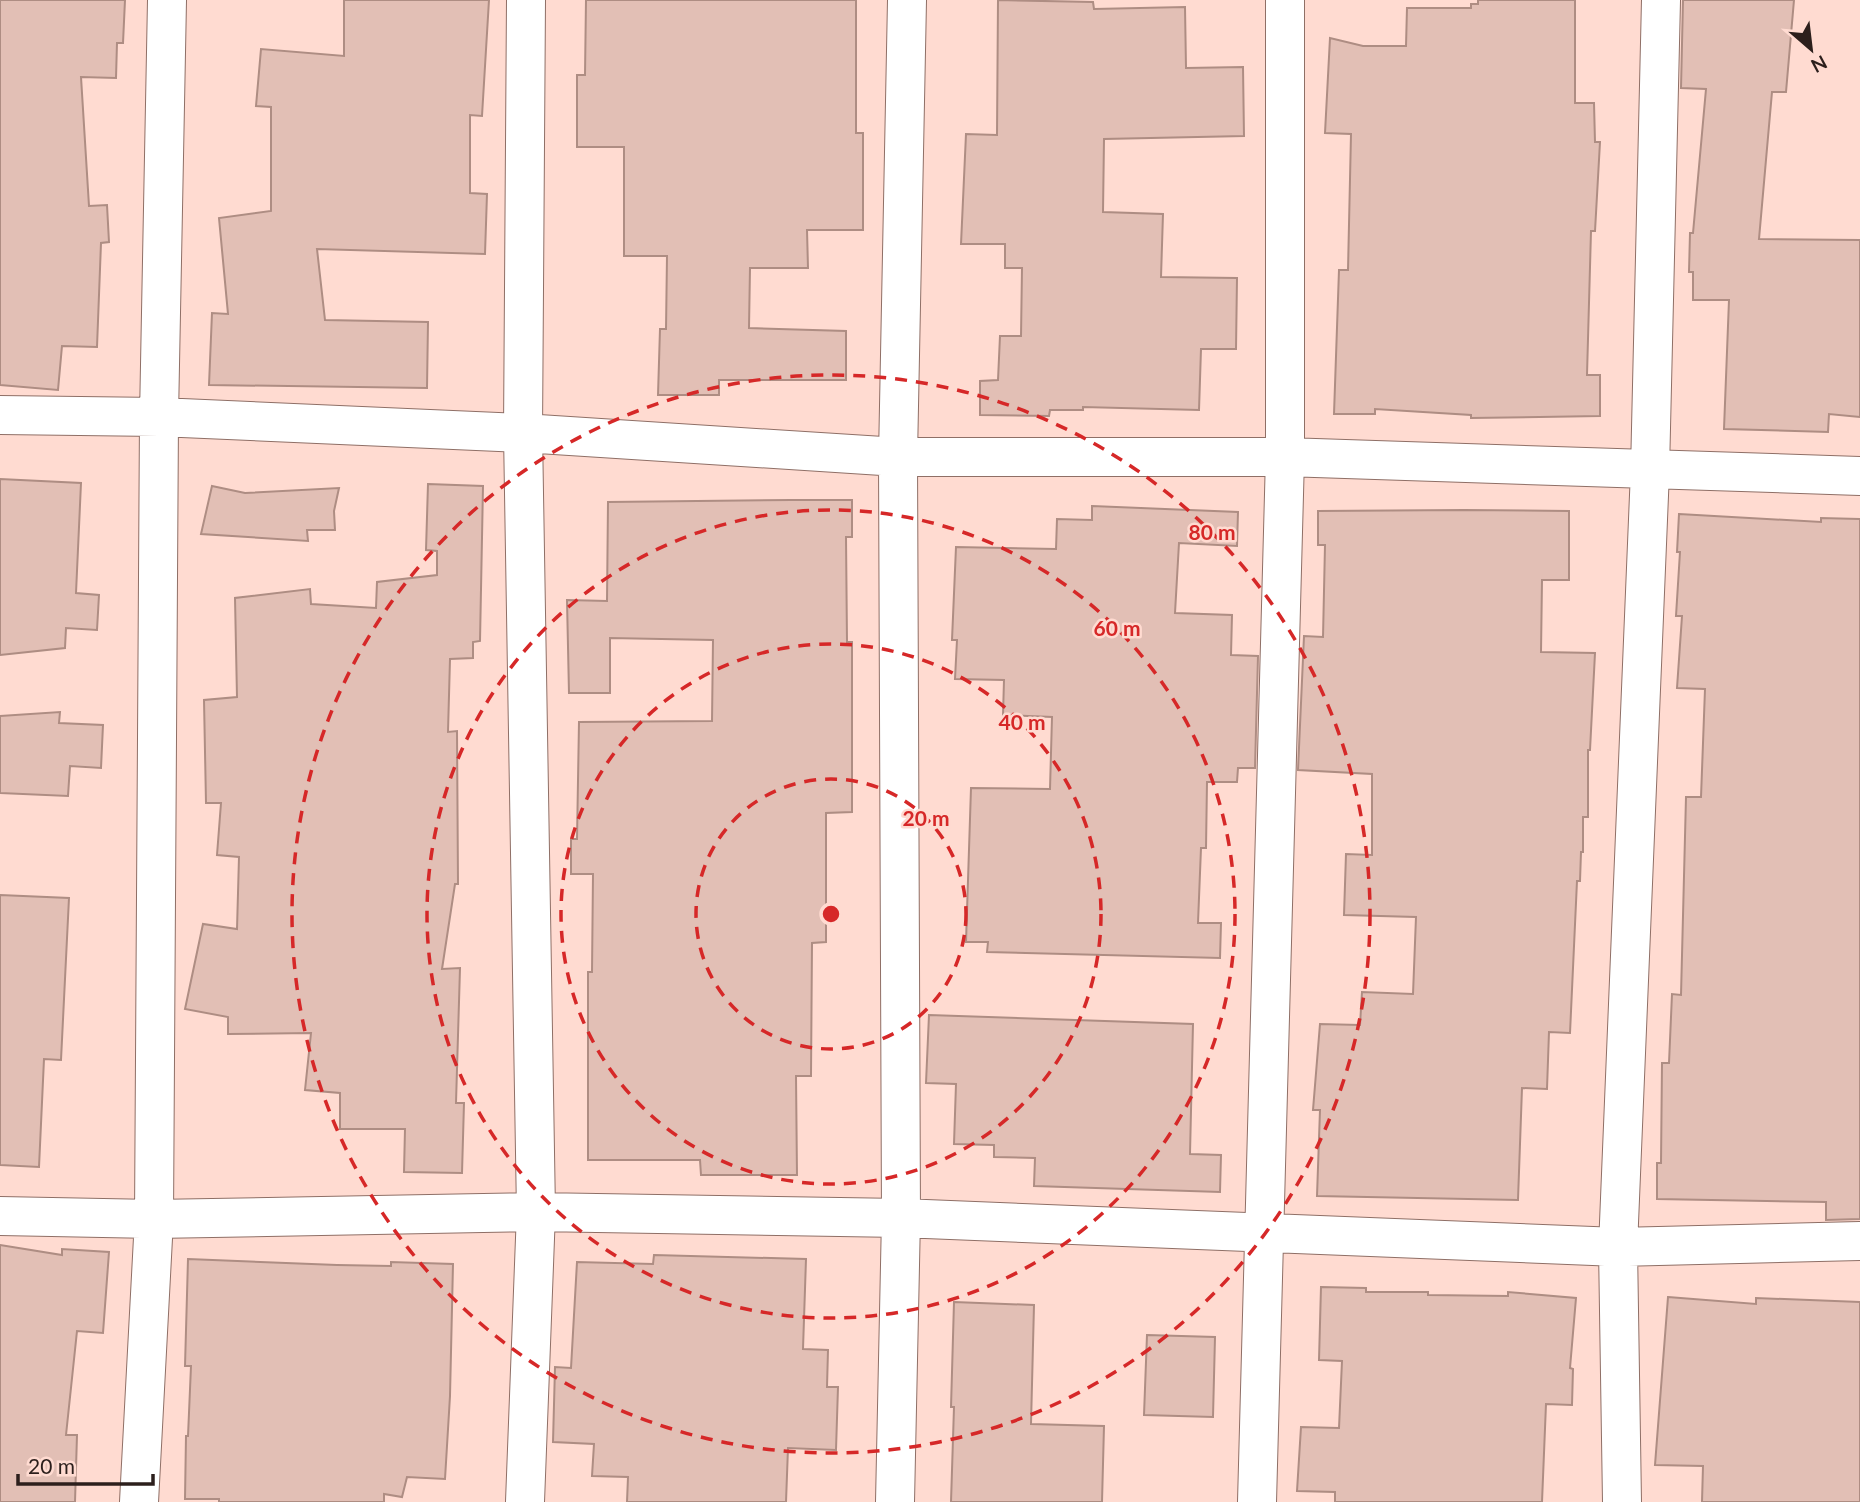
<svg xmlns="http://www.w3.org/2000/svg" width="1860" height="1502" font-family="Lato,sans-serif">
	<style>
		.building { fill: #e2bfb5; stroke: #ae8d83; stroke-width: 2 }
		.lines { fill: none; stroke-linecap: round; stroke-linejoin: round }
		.minor-casing { stroke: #8f6f66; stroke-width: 40 }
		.minor { stroke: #fff; stroke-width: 38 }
		.ring { fill: none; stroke: #d62828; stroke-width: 3.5; stroke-dasharray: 12 9 }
		.centre { fill: #d62828; stroke: #ffdbd1; stroke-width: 3.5 }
		.ring-label { font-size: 21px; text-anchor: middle; font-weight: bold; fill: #d62828; stroke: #ffdbd1; stroke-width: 5; stroke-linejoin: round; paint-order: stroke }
	</style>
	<rect width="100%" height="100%" fill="#ffdbd1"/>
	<path class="building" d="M0,0H125L123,43H117L116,78L81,77L89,206L107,205L109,242L101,243L97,347L62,346L58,390L0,385Z
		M344,0H489L482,116L470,115V193L487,194L485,254L317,249L325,320L428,322L427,388L209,385L212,313L228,314L219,218L271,211V107L256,106L261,49L344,56Z
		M586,0H856V133H863V230H807L808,268H750L749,328L846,331V380H719V395H658L660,329H666L667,256H624V147H577V75H585Z
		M998,0L1093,2L1094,9L1185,7L1186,68L1243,67L1244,136L1104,139L1103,212L1163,214L1161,277L1237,278L1236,349H1201L1199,410L1083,407V410H1050L1049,416L980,415V381L998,380L1000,336H1021L1022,268H1005V244H961L966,134L997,135Z
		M1478,0H1575V103H1594L1595,142H1600L1595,231H1591L1587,375H1600V416L1471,418V415L1375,409V414H1334L1339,270H1348L1351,134L1325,133L1330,38L1363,46H1406L1407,8H1471V4H1478Z
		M1683,0H1794L1786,92H1772L1759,239L1860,240V417L1829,414L1828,432L1724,429L1729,300H1693V272H1689L1690,233H1693L1706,89L1681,88Z
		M0,479L81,483L76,593L99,595L97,630L66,628L65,648L0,655Z
		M428,484L483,486L480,641L473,642V658L450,659L448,732L457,731L458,884H455L442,969L460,968L456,1103H464L462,1173L404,1172L405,1129H340V1093L305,1090L311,1033L228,1034V1017L185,1009L203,924L237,929L239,857L217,855L221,803H206L204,700L237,697L235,598L310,589L311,604L376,608L377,582L437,575V551L426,550Z
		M212,486L245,493L339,488L334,511L335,530H307L308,541L201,534Z
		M791,500H852V537H846L847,642H852V812L826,813V942L812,943L811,1076H796L797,1175H701L700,1160H588V972H592L593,874H571V839H577L579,722L712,721L713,640L610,638V693H569L567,600L607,601L608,502Z
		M1092,506L1238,512L1237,546L1179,543L1175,613L1232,615L1231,655L1258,656L1255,768H1238L1237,782H1207L1206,848H1201L1198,923H1221L1220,958L987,952L988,942H966L971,788L1050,789L1052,717L1003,715L1004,680L955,679L957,640H952L956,547L1056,549L1057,519L1092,520Z
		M1464,510L1569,511V580H1542L1541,652L1595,653L1590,750H1588V817H1583V852H1581L1580,881H1577L1570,1033L1549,1032L1547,1089L1522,1088L1518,1200L1317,1196L1320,1110H1313L1320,1024L1360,1025L1362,992L1413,994L1416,917L1344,915L1346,854L1372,855V774L1298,770L1304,636L1323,637L1325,545H1318V511Z
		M1679,514L1821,522V518L1860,519V1219L1826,1220V1202L1657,1199V1163H1661L1662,1063H1669L1672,994L1681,995L1686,797H1701L1705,689L1677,688L1682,616H1676L1680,552H1677Z
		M60,712L59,723L103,725L101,768L70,766L68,796L0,793V716Z
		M0,895L69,898L61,1060L44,1059L39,1167L0,1165Z
		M929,1015L1193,1024L1190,1154L1221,1155L1220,1192L1034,1186L1035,1158L994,1157V1145L954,1144L956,1084L926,1083Z
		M0,1245L62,1255V1249L109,1252L103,1333L77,1331L66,1435H77L75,1502H0Z
		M654,1255L806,1259L803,1349L828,1350L827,1387H838L836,1450L788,1448L786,1502H627L628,1477L592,1476L594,1444L553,1442L555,1367L571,1368L577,1262L653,1264Z
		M188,1259L337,1265L391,1266V1262L453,1264L450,1396L445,1479L407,1477L402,1497L384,1494V1502H219V1499H185L186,1436H188L191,1366H185Z
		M1321,1287L1366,1288V1292H1428V1295L1508,1296V1292L1576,1298L1570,1368L1573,1369L1572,1405L1546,1404L1542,1502H1335V1492L1297,1491L1301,1427L1339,1428L1342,1361L1319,1360Z
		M1668,1297L1756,1304V1298L1860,1302V1502H1702L1703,1466L1655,1465Z
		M954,1302L1034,1305L1031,1424L1104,1426L1102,1502H951L954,1407H951Z
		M1147,1335L1215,1337L1213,1417L1144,1415Z"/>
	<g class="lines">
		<g class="minor-casing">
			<path id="minor" d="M0,415L159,417L523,433L898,457H1285L1860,476
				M0,1216L154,1219L536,1212L901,1218L1618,1247L1860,1241
				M139,1502L154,1219L159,417L167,0
				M525,1502L536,1212L523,433L526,0
				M895,1502L901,1218L898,457L907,0
				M1257,1502L1285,457V0
				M1622,1502L1618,1247L1650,471L1661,0"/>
		</g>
		<use href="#minor" class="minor"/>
	</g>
	<g class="ring">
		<circle cx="831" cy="914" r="135"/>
		<circle cx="831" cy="914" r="270"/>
		<circle cx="831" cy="914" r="404"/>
		<circle cx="831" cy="914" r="539"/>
	</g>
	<circle cx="831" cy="914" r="10" class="centre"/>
	<g class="ring-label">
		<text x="1212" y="540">80 m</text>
		<text x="1117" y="636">60 m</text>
		<text x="1022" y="730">40 m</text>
		<text x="926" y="826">20 m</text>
	</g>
	<g transform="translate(1811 49) rotate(152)" stroke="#ffdbd1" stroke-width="5" paint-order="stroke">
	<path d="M0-5L12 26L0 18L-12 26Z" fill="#2c1f1c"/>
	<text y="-10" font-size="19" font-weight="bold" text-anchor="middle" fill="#2c1f1c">N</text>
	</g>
	<path d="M18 1474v10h135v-10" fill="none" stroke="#2c1f1c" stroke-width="3.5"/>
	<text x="28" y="1474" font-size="21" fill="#2c1f1c" stroke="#ffdbd1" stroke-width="5" paint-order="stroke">20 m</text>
</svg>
